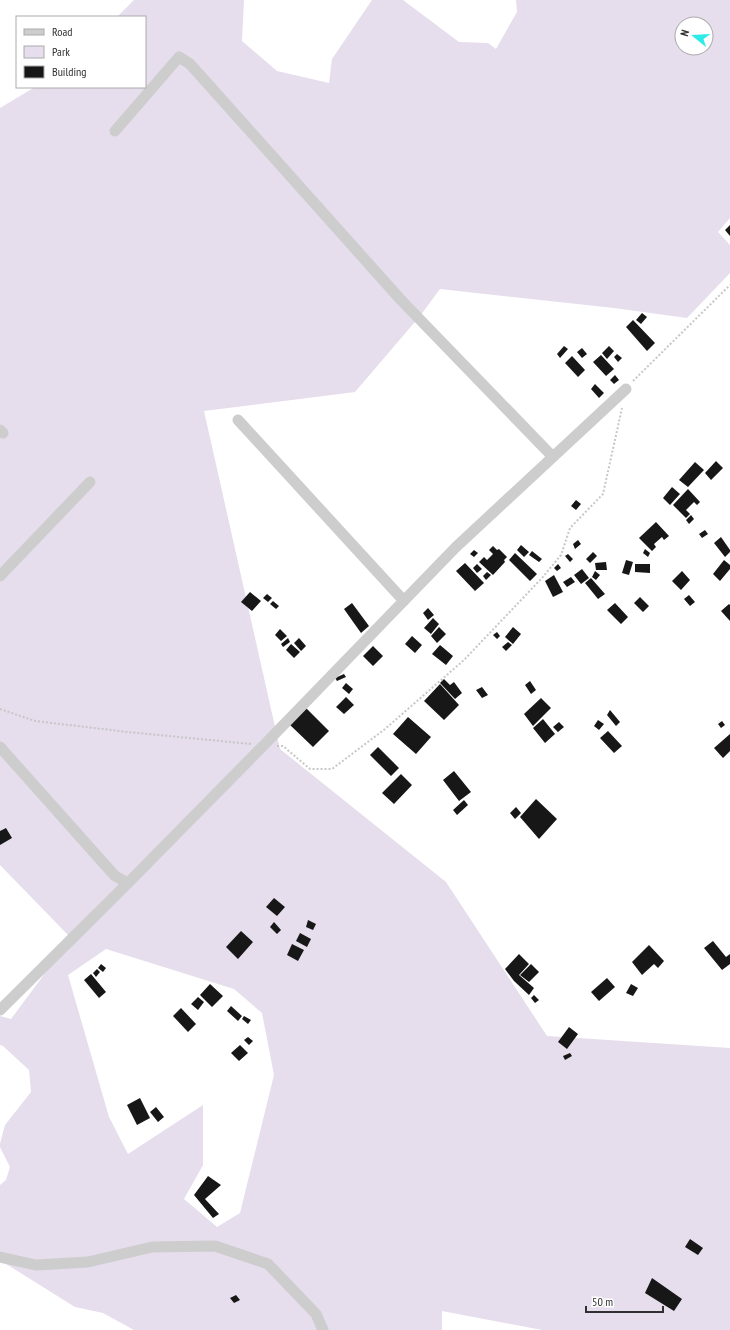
<svg xmlns="http://www.w3.org/2000/svg" width="730" height="1330" font-family="'PT Sans Narrow',sans-serif">
	<style>
		.green { fill: #e6dded; fill-rule: evenodd }
		.building { fill: #171717 }
		.lines { fill: none; stroke-linecap: round; stroke-linejoin: round }
		.path { stroke: #c7c7c7; stroke-width: 2; stroke-dasharray: 2 2; stroke-linecap: butt }
		.minor { stroke: #cdcdcd; stroke-width: 11 }
	</style>
	<rect width="100%" height="100%" fill="#fff"/>
	<path class="green" d="M134,0H244L242,41L277,71L329,83L332,59L372,0H403L459,42L488,43L496,49L517,12L516,0H730V218L718,232L730,245V273L687,318L614,308L440,289L420,316L355,392L204,411L280,749L446,882L547,1036L730,1048V1330H542L442,1311V1330H134L103,1313L75,1307L3,1262H0V1185L6,1180L10,1167L0,1147V1144L5,1125L31,1092L29,1070L3,1046L0,1045V1016L11,1019L66,945L68,935L0,865V108L35,87H145V17H117ZM682,24H706V48H682ZM106,949L234,989L262,1013L274,1075L240,1213L217,1227L184,1199L203,1165V1105L128,1154L109,1117L68,975Z"/>
	<path class="building" d="M730,225V236L725,230Z
		M642,313L647,317L641,324L636,320Z
		M633,320L655,343L647,351L626,327Z
		M564,346L568,349L560,358L557,354Z
		M609,346L614,351L607,359L602,353Z
		M582,348L587,354L582,358L577,352Z
		M617,354L622,358L618,362L614,357Z
		M601,355L614,369L606,376L593,362Z
		M572,356L585,370L578,377L565,363Z
		M615,375L619,380L614,384L610,380Z
		M595,384L604,393L599,398L591,389Z
		M716,461L723,468L711,480L705,473Z
		M695,462L704,470L688,487L679,480Z
		M672,487L680,494L670,505L663,498Z
		M688,489L700,502L697,505L694,502L686,510L690,514L686,518L673,505Z
		M576,500L581,504L576,510L571,506Z
		M691,515L694,519L689,524L686,520Z
		M656,522L669,536L664,540L662,537L654,544L656,547L652,551L639,538Z
		M705,530L708,534L702,538L699,534Z
		M721,537L730,550V552L725,557L714,543Z
		M578,540L581,544L575,549L573,544Z
		M521,545L529,552L524,557L517,550Z
		M493,546L497,550L499,549L507,557L504,560L505,562L493,575L479,562L484,557L487,560L493,554L489,550Z
		M645,549L650,553L648,557L643,553Z
		M474,550L478,553L474,557L470,554Z
		M532,551L542,559L539,562L529,555Z
		M593,552L597,556L590,563L586,559Z
		M515,553L537,574L530,581L509,560Z
		M568,554L573,559L570,562L565,556Z
		M626,560L633,562L629,575L622,573Z
		M724,560L730,565V569L720,581L713,574Z
		M606,562L607,570H596L595,563Z
		M465,563L484,583L475,591L456,571Z
		M477,564L482,569L477,573L473,568Z
		M558,564L561,568L557,571L554,568Z
		M635,564H650V573L635,572Z
		M582,569L589,578L581,584L574,575Z
		M595,571L600,575L596,580L592,577Z
		M682,571L690,580L681,590L672,581Z
		M487,572L491,575L486,580L483,576Z
		M554,575L563,592L553,597L545,581Z
		M571,577L575,582L567,587L563,582Z
		M591,578L605,594L598,599L585,583Z
		M250,592L261,601L252,611L241,602Z
		M267,594L272,598L268,602L263,598Z
		M689,595L695,602L690,606L684,599Z
		M640,597L649,606L643,612L634,603Z
		M273,601L279,606L276,609L270,604Z
		M352,603L369,626L361,633L344,609Z
		M615,603L628,617L621,624L607,610Z
		M729,604L730,605V621L721,611Z
		M428,608L434,615L428,620L423,613Z
		M433,618L439,624L431,634L424,628Z
		M439,627L446,634L437,643L431,636Z
		M513,627L521,634L513,644L505,637Z
		M280,629L287,636L281,641L275,635Z
		M497,632L500,636L497,639L493,635Z
		M412,636L422,645L415,653L405,644Z
		M288,638L290,642L283,647L281,644Z
		M299,638L306,646L301,651L294,643Z
		M508,642L512,645L506,651L502,647Z
		M291,644L300,652L294,658L286,650Z
		M440,645L453,656L446,665L432,654Z
		M373,646L383,656L373,666L363,656Z
		M344,674L346,677L337,681L335,678Z
		M444,679L450,685L454,682L462,693L455,699L440,683Z
		M530,681L536,690L531,694L525,685Z
		M346,683L353,689L349,694L342,688Z
		M440,684L459,705L444,720L424,701Z
		M482,687L488,695L482,698L476,690Z
		M346,697L354,705L344,714L336,707Z
		M541,698L551,708L533,726L524,714Z
		M305,707L329,731L313,747L289,724Z
		M610,710L620,722L616,726L607,715Z
		M408,717L431,737L416,754L393,734Z
		M543,719L555,734L545,743L533,728Z
		M598,720L604,724L599,730L594,726Z
		M722,721L725,725L721,728L718,724Z
		M559,722L564,727L558,732L553,727Z
		M608,731L622,746L614,753L600,738Z
		M730,734V751L723,758L714,748Z
		M378,747L399,768L391,776L370,755Z
		M454,771L471,792L459,801L443,780Z
		M401,774L412,785L394,804L382,793Z
		M536,799L557,819L539,839L520,817Z
		M464,800L468,805L457,815L453,810Z
		M516,807L521,813L515,819L510,813Z
		M6,828L12,838L0,845V831Z
		M274,898L285,907L277,916L266,907Z
		M308,920L316,924L313,930L306,927Z
		M274,922L281,930L277,934L270,927Z
		M241,931L253,942L238,959L226,947Z
		M300,933L311,939L307,947L296,941Z
		M713,941L726,957L730,954V964L722,970L704,948Z
		M292,944L304,950L298,961L287,955Z
		M649,945L664,961L658,968L654,964L642,975L632,962Z
		M519,954L529,964L519,975L534,988L529,995L514,981L505,969Z
		M101,964L106,968L103,972L98,968Z
		M531,964L539,972L529,982L520,975Z
		M97,969L100,972L96,977L93,973Z
		M91,974L106,992L99,998L84,980Z
		M607,978L615,987L599,1001L591,992Z
		M210,984L223,996L212,1007L200,995Z
		M631,984L638,988L633,996L626,993Z
		M534,995L539,1000L535,1003L531,998Z
		M198,997L204,1002L198,1010L191,1004Z
		M231,1006L242,1016L238,1021L227,1011Z
		M181,1008L196,1024L188,1032L173,1016Z
		M244,1016L251,1020L248,1024L242,1019Z
		M569,1027L578,1034L567,1049L558,1042Z
		M248,1037L253,1041L249,1045L244,1040Z
		M240,1045L248,1053L239,1061L231,1053Z
		M570,1053L572,1056L565,1060L563,1056Z
		M140,1098L150,1118L137,1125L127,1105Z
		M156,1107L164,1117L158,1122L150,1112Z
		M208,1176L221,1185L205,1199L219,1214L213,1218L194,1195Z
		M690,1239L703,1248L698,1255L685,1247Z
		M652,1278L682,1299L674,1311L645,1293Z
		M236,1295L240,1300L234,1303L230,1298Z"/>
	<g class="lines">
		<path class="path" d="M633,381L730,285
			M0,709L35,721L128,732L251,744
			M277,746H283L310,769H332L385,729L464,660L542,578L561,555L570,528L603,494L622,408"/>
		<path class="minor" d="M115,131L179,57L190,64L401,300L553,457
			M238,420L404,601
			M0,430L3,433
			M0,576L90,482
			M0,747L115,876L128,883L264,745L456,547L626,389
			M0,1010L128,883
			M0,1257L36,1265L88,1262L152,1247L215,1246L268,1264L316,1314L323,1330"/>
	</g>
	<rect x="16" y="16" width="130" height="72" fill="#ffffff" stroke="#acacac"/>
	<rect x="24" y="29" width="20" height="6" fill="#cdcdcd" stroke="#acacac"/>
	<text x="52" y="36" font-size="12" fill="#303030">Road</text>
	<rect x="24" y="46" width="20" height="12" fill="#e6dded" stroke="#acacac"/>
	<text x="52" y="56" font-size="12" fill="#303030">Park</text>
	<rect x="24" y="66" width="20" height="12" fill="#171717" stroke="#acacac"/>
	<text x="52" y="76" font-size="12" fill="#303030">Building</text>
	<g transform="translate(694 36) rotate(288)"><circle r="19" fill="#ffffff" stroke="#acacac"/>
	<path d="M0-3L7 15L0 10L-7 15Z" fill="#2dece8"/>
	<text y="-6" font-size="11" font-weight="bold" text-anchor="middle" fill="#303030">N</text>
	</g>
	<path d="M586 1306v6h77v-6" fill="none" stroke="#303030" stroke-width="2"/>
	<text x="592" y="1306" font-size="12" fill="#303030" stroke="#ffffff" stroke-width="3" paint-order="stroke">50 m</text>
</svg>
